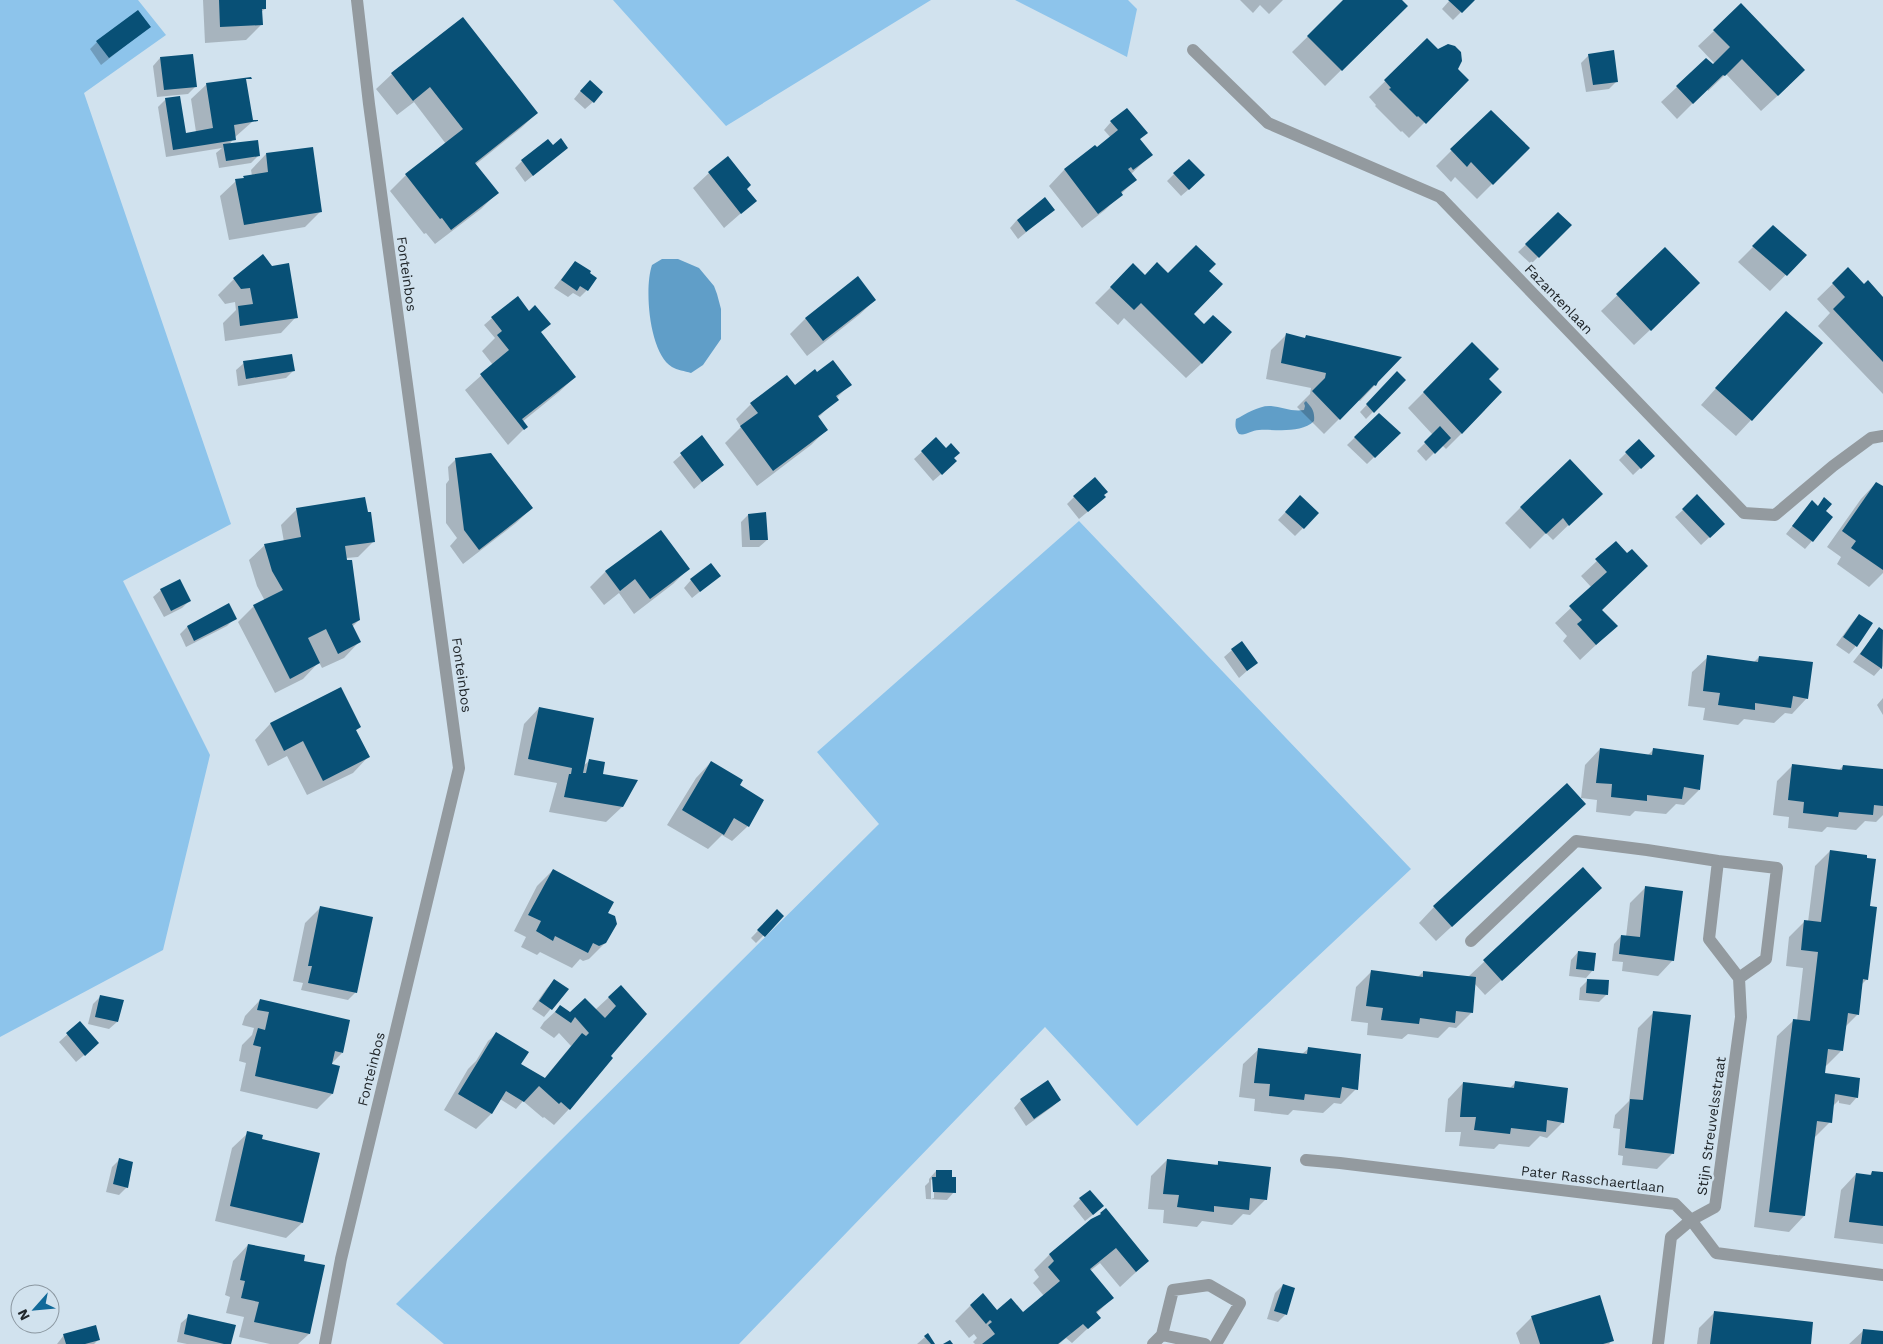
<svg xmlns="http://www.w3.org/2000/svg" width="1883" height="1344" font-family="'Work Sans',sans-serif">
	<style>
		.green { fill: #8dc4eb }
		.water { fill: #609ec8 }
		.shadow { fill: #0003; fill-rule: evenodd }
		.building { fill: #085076 }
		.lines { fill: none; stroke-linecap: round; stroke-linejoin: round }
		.minor { stroke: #939a9f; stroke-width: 12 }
		.labels { text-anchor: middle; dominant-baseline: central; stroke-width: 5; stroke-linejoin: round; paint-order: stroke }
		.street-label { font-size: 14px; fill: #21272b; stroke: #d1e2ee }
	</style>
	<rect width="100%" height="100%" fill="#d1e2ee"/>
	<path class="green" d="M0,0H138L166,35L84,93L231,524L123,581L210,755L163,950L0,1037Z
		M613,0H931L726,126Z
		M1015,0H1128L1137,9L1127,57Z
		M1079,521L1411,869L1137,1126L1045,1027L739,1344H444L396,1304L879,824L817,752Z"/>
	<path class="water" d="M662,259H678L699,268L714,286L717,294L721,309V339L703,365L691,373C685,371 677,370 672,367C649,353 644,288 652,265Z
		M1306,401C1312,408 1315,411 1314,421C1301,434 1276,429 1259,430C1251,430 1246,436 1239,434C1235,429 1235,425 1236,419C1246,414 1259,405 1271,406C1282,407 1292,412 1304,410L1305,406L1304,403Z"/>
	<path class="shadow" d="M203,0H264L265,9L261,12L262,24L246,40L205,43Z
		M1240,0H1283L1269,14L1260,5L1253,13Z
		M1345,0H1400L1406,6L1325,86L1292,52Z
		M1450,0H1473L1453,20L1442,9Z
		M149,27L101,65L90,49L97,42Z
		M1714,31L1788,86L1761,111L1726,74L1708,91L1707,89L1677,119L1661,102L1677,87L1715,64L1698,46Z
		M1427,40L1467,80L1409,138L1402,131L1401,132L1375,106L1376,105L1369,97Z
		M1589,55L1617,81L1609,89L1586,92L1581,63Z
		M160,58L195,87L188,94L157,97L153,66Z
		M392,74L537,113L521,128L475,165L497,193L481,209L435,244L426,233L424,234L390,191L406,175L446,144L414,102L397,115L376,89Z
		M207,84L252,122L234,138L229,145L259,155L251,163L219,168L216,153L222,148L166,157L158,107L166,99L185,134L196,132L191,99Z
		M582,89L593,102L585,109L574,99Z
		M1491,111L1528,148L1477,199L1455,177L1451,182L1436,166Z
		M1111,122L1146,133L1139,140L1151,155L1131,174L1135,180L1105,210L1082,228L1049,186L1064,170L1095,147L1096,149L1111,138L1104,130Z
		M552,146L567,148L525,182L515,168L522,161Z
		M266,154L321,211L305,227L229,240L220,196L236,181L252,176L251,170Z
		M709,173L746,189L755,201L724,228L693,188Z
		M1174,174L1196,183L1181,196L1167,181Z
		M1053,210L1018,239L1010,228L1017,220Z
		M1558,214L1570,225L1531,264L1518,252Z
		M1773,227L1805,255L1770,291L1738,262Z
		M1665,249L1683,299L1634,345L1601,311Z
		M262,256L296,317L281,333L225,341L223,323L236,310L235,302L225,304L218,295L234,279Z
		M575,262L587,290L580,297L573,293L568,297L554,288Z
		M1133,265L1145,276L1207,271L1192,314L1202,363L1186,378L1124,318L1118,325L1095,303Z
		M1848,269L1864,286L1883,298V394L1818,326L1830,313L1817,299Z
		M875,300L859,315L807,356L790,334L806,318Z
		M492,318L540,333L575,377L559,392L522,422L526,427L508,445L465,390L493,365L482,351L495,338L484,325Z
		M1770,328L1751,420L1736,436L1701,405Z
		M1286,335L1376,381L1375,385L1360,401L1358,400L1324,434L1297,407L1310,394L1311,388L1266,379L1271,350Z
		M1472,344L1469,397L1485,410L1446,449L1442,445L1426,461L1417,451L1433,435L1408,408Z
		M244,363L293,371L286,378L238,386L236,370Z
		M1397,373L1404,380L1366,419L1360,412Z
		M817,374L850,384L818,418L826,430L811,445L757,486L725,443L741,427L736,419L751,404L795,386Z
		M1379,414L1399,433L1367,464L1347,445Z
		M702,437L723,464L694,489L673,462Z
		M936,439L948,468L933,481L914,459Z
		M1639,440L1654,455L1633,475L1619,460Z
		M491,454L532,508L516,523L463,564L450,546L457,538L446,523V484L449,480L448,467L455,460Z
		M1876,483L1883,488V573L1869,587L1837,564L1841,557L1827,547L1861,499Z
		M1103,495L1097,504L1079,519L1067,504L1074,497Z
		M1824,499L1825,511L1812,541L1805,549L1786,534L1805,510L1817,507Z
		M1293,504L1318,513L1295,536L1278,520Z
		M1521,507L1585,509L1553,540L1546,533L1530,549L1505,523Z
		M297,509L374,541L358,557L346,558L359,620L352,627L359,642L344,658L322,668L319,662L303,679L275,693L238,622L254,606L265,601L257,586L249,560L265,545L284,542L281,525Z
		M1683,510L1716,531L1701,545L1675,517Z
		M748,515L767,540L759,547H742L741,522Z
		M661,531L688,569L673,584L634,614L619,593L604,605L590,587L605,572Z
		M1616,543L1601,610L1616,626L1580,660L1563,641L1567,636L1555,623L1592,588L1581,576Z
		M719,576L692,598L684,588L691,580Z
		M161,590L189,601L182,608L164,617L153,597Z
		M228,605L235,618L227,626L186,647L180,634L187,627Z
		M1859,615L1856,646L1849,654L1836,645L1852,623Z
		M1879,629L1883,632V666L1874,676L1853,662Z
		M1232,650L1256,663L1239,678L1224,657Z
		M1708,657L1753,663L1759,657L1807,698L1792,714L1785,713L1774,723L1744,719L1738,725L1703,720L1705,708L1688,706L1692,672Z
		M340,688L360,727L355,731L368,757L353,773L307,795L287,756L268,766L255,740L270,724Z
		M1883,698V715L1877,705Z
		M539,708L583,766L589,761L602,775L622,807L606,822L549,812L557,783L514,775L524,724Z
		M1600,749L1647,756L1653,750L1699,790L1684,805L1676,804L1666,814L1635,811L1630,816L1596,812L1597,800L1581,798L1585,765Z
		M711,762L738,786L748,826L732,841L722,835L708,849L667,825L696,778Z
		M1792,766L1838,771L1843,766L1883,771V815L1876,822L1865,821L1856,830L1827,827L1822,832L1788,828L1789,817L1773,815L1777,781Z
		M1568,819L1436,941L1419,923L1434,907Z
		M1830,851L1869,907L1867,979L1861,985L1858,1014L1845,1027L1842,1050L1826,1066H1824L1823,1075L1857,1097L1850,1105L1839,1103V1100L1832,1107L1830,1122L1814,1138L1804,1216L1789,1232L1754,1227L1777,1036L1793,1021H1797L1803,968L1786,966L1789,937L1804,922H1808L1815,866Z
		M1583,869L1585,903L1485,995L1474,983L1472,1012L1456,1028L1449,1027L1438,1038L1408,1034L1402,1039L1367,1035L1368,1023L1351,1021L1356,987L1371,972L1418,977L1423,972L1468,977Z
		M553,870L607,913L605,943L589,959L583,961L580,959L572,968L540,952L537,955L521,947L526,937L514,931L537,886Z
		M1646,887L1673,960L1658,976L1622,971L1623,962L1612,961L1614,944L1621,936L1626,937L1630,903Z
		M320,908L356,992L348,1000L301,990L303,983L293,981L305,923Z
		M777,911L783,916L756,943L751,938Z
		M1578,952L1593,970L1586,978L1569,976L1571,960Z
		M1588,980L1607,994L1599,1002L1579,1000L1580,988Z
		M554,981L567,989L544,1017L532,1009L547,988Z
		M620,987L609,1056L569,1109L554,1125L544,1117L543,1118L523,1101L516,1109L500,1099L491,1114L476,1129L444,1110L468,1069L476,1061L488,1041L496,1034L520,1064L544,1079L571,1046L559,1033L554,1038L540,1028L544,1022L560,1007L570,1014L595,1010Z
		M101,996L117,1022L109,1029L88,1024L93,1004Z
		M260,1000L342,1053L331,1064L338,1067L332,1094L317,1109L240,1091L246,1063L239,1061L242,1045L252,1035L254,1028L242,1025L245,1016Z
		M1654,1012L1673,1153L1657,1169L1622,1165L1623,1156L1618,1155L1620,1129L1613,1128L1615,1115L1629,1101L1638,1028Z
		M80,1023L90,1050L76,1062L59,1042Z
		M1259,1049L1302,1054L1308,1049L1357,1088L1341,1104L1334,1103L1323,1113L1293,1110L1288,1115L1254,1111L1255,1099L1239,1097L1243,1064Z
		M1463,1083L1510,1088L1515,1083L1563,1122L1547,1138L1540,1136L1529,1147L1499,1144L1494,1149L1459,1146L1461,1132H1445L1448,1099Z
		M1021,1100H1060L1052,1107L1026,1126L1014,1108Z
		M248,1133L260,1140L302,1223L286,1238L215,1221L232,1148Z
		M119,1160L127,1187L119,1195L106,1192L112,1167Z
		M1167,1160L1215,1166L1219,1162L1266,1199L1250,1215L1243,1214L1232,1225L1202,1221L1197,1227L1163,1223L1164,1210L1148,1209L1151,1176Z
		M936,1171L954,1192L947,1200L926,1199L925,1186L929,1182V1179ZM934,1178V1198L931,1199V1180Z
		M1872,1172L1883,1174V1244L1834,1238L1841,1190L1856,1174L1869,1176Z
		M1080,1199L1095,1213L1085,1221L1073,1206Z
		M1091,1220L1148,1261L1120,1287L1100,1263L1090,1271L1112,1298L1096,1314L1099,1318L1072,1343L1066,1338L1059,1344H975L973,1342L977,1338L974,1334L969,1338L955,1321L970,1306L997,1311L1023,1314L1044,1296L1033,1283L1039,1277L1034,1270L1049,1255Z
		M248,1245L303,1262L309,1334L298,1344H270L239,1337L244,1317L226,1313L230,1297L225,1295L233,1261Z
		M1283,1285L1286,1314L1278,1322L1267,1319L1275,1293Z
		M1715,1312L1810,1344H1697L1699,1328Z
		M189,1316L230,1344H187L177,1342L181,1323Z
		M1532,1317L1612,1340L1609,1344H1520L1516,1333Z
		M1864,1330L1883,1332V1344H1849Z
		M64,1335L99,1339L94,1344H57Z
		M928,1335L934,1344H917L925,1337Z"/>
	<path class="building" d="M219,0H266V9H262L263,25L220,27Z
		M1343,0H1402L1408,6L1342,71L1307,36Z
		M1448,0H1475L1462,13Z
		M1741,3L1805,70L1778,96L1742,59L1725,76L1723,75L1693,104L1676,86L1706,58L1713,64L1730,47L1713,30Z
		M138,10L151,27L109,58L96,41Z
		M463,17L538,113L475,163L499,193L451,230L442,218L440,219L405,174L463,129L430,87L413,101L391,73Z
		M1427,38L1438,49L1448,44L1455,46L1461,52L1462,61L1458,69L1469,80L1426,124L1418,116L1417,117L1389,89L1391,88L1384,80Z
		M1614,50L1618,82L1593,85L1588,54Z
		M193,54L197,87L164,90L160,57Z
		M251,77L252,79H246L253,120H258V121L234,125L236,140L173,150L165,98L180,96L186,133L213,128L206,83Z
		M590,80L603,92L594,103L580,91Z
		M1127,108L1148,133L1140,139L1153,155L1133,170L1131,167L1128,169L1137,180L1121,192L1123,195L1098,214L1064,169L1095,145L1097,147L1118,130L1110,121Z
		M1491,110L1530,148L1493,185L1471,162L1467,167L1450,149Z
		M561,138L568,148L533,176L521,160L548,139L553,145Z
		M258,140L260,156L226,161L223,144Z
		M313,147L322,212L244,225L235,179L244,178L243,176L268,172L266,153Z
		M728,156L751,185L747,189L757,201L741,214L708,172Z
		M1189,159L1205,175L1189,190L1173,173Z
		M1045,197L1055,210L1026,232L1017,220Z
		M1558,212L1572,225L1539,258L1525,244Z
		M1773,225L1807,255L1787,276L1752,246Z
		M1196,245L1216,264L1209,271L1223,284L1194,314L1204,324L1213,315L1232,332L1202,364L1141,303L1134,310L1110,287L1133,263L1145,275L1157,262L1168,273Z
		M1665,247L1700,283L1651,331L1616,294Z
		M263,254L272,266L289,263L298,318L240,326L238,306L253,304L250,288L241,289L233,278Z
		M575,261L591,271L590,273L597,278L588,291L580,286L577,291L561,280Z
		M1848,267L1864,284L1868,280L1883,297V362L1833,309L1845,297L1832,283Z
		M858,276L876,300L823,341L805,318Z
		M518,296L529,311L535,305L551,324L541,332L576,377L522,419L528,427L524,430L480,374L509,350L497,335L502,331L491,317Z
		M1786,311L1823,343L1752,421L1715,388Z
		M1286,333L1305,338L1306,335L1402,357L1378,382L1376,386L1374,385L1340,420L1312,391L1325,378L1326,373L1281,363Z
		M1472,342L1499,369L1489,379L1502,392L1462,434L1423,392Z
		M292,354L295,371L246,379L243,361Z
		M833,360L852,385L836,396L839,400L818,416L828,430L773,471L740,426L758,413L750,403L787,375L795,385L815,369L817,372Z
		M1397,371L1406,380L1374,413L1366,404Z
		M1379,413L1401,433L1375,458L1354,437Z
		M1440,426L1451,438L1435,454L1424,442Z
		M702,435L724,465L702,482L680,453Z
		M936,437L946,448L951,443L960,453L954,458L957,461L942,475L921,451Z
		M1639,439L1655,456L1641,469L1625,452Z
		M491,453L533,508L479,550L464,530L455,458Z
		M1570,459L1603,494L1569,526L1563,518L1546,534L1520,507Z
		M1095,477L1108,492L1104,495L1106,497L1088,512L1073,496Z
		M1876,482L1883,486V570L1851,548L1856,541L1842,531Z
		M1697,494L1725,524L1710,538L1682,509Z
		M1300,495L1319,513L1304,529L1285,512Z
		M365,497L368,512H371L375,542L345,546L347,560H352L360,620L352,624L361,642L338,654L326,629L308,638L320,663L290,679L253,605L283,590L272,571L264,544L301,537L296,508Z
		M1824,497L1832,504L1826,511L1833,517L1813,542L1792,526L1812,500L1818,506Z
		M766,512L768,540H750L748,514Z
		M661,530L690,569L650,599L635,579L620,591L605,571Z
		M1616,541L1627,553L1632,549L1648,566L1602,610L1618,626L1596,645L1577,624L1582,620L1569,606L1607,572L1595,559Z
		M711,563L721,576L700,592L690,579Z
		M180,579L191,601L171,611L160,589Z
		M229,603L237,619L194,641L187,626Z
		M1859,614L1873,623L1857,647L1843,637Z
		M1879,627L1883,630L1882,669L1860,654Z
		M1242,641L1258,663L1247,671L1231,649Z
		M1707,655L1758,662L1759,656L1813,662L1808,699L1793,696L1791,708L1755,703V710L1718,705L1720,693L1703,691Z
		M341,687L361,727L356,730L370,757L323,781L303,741L284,751L270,723Z
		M539,707L594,718L583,773H586L589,759L605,762L603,774L638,780L623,807L564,797L569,774H571L572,768L528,759Z
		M1600,748L1652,755L1653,748L1704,755L1700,790L1684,787L1682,799L1647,795V801L1611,797L1612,784L1596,783Z
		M711,761L743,780L740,785L764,800L749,827L734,818L724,835L682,810Z
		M1792,764L1842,770L1843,765L1883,769V806L1874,805L1873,815L1839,812L1838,817L1803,813L1804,802L1788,800Z
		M1567,783L1586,804L1452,927L1433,906Z
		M1830,850L1867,855V858L1876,859L1870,906L1877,907L1868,980L1863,979L1859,1015L1848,1013L1843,1051L1828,1049L1825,1073L1860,1078L1858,1098L1835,1094L1832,1123L1817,1121L1805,1216L1769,1212L1793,1019L1810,1021L1818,952L1801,950L1804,920L1821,922Z
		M1583,867L1602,888L1502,981L1483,960Z
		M553,869L614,902L608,913L615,916L617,924L606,943L599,946L593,943L588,953L555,936L553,941L536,931L541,921L528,915Z
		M1645,886L1683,891L1674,961L1619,954L1621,935L1640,937Z
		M320,906L373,917L357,993L308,983L312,966H308Z
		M777,909L784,916L765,937L757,930Z
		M1578,951L1596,953L1594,971L1576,969Z
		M1371,970L1423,977V971L1476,977L1473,1013L1456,1011L1455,1023L1420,1018L1419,1024L1381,1020L1383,1008L1366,1006Z
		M554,979L569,989L552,1010L539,1001Z
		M1587,979L1609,980L1608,995L1586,993Z
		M621,985L647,1014L611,1056L613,1058L570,1110L561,1102L559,1104L539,1086L524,1102L506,1091L492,1114L458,1094L496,1032L529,1052L521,1064L545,1078L582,1033L586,1036L589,1033L575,1017L571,1023L555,1012L560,1005L570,1012L585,998L605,1018L616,1006L608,997Z
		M100,995L124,1000L118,1022L95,1017Z
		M260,999L350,1020L343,1053L335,1051L332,1064L340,1066L333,1094L255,1076L261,1047L253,1045L258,1028L265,1030L269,1012L257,1010Z
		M1653,1011L1691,1015L1674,1154L1625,1148L1630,1099L1643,1100Z
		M80,1021L99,1043L85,1056L66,1033Z
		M1308,1047L1361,1054L1358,1090L1342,1087L1340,1098L1305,1094L1304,1100L1269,1096L1270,1084L1254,1083L1258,1048L1307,1054Z
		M1048,1080L1061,1100L1034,1119L1020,1099Z
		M1515,1081L1568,1088L1564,1123L1547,1120L1546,1132L1511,1128L1510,1134L1474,1130L1476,1117H1460L1463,1082L1514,1088Z
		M247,1131L263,1135L262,1139L320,1153L303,1223L230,1206Z
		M119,1158L133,1162L128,1188L113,1184Z
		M1167,1159L1218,1165V1161L1271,1167L1267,1200L1250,1198L1249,1210L1214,1206V1212L1177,1207L1179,1195L1163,1194Z
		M936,1170H952V1177H956V1193L933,1192L932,1177H936Z
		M1872,1171L1883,1172V1226L1849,1222L1856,1173L1871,1175Z
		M1090,1190L1104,1206L1093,1215L1079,1198Z
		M1106,1208L1149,1261L1136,1272L1116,1248L1090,1269L1114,1298L1096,1312L1101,1318L1088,1329L1083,1324L1058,1344H982L995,1334L988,1325L992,1322L990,1320L986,1324L970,1305L983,1293L997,1310L1011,1298L1023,1312L1060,1281L1048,1267L1054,1261L1049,1254L1091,1219L1101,1214L1100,1213Z
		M248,1244L305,1255L304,1261L325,1265L310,1334L254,1322L259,1302L241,1298L245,1281L240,1280Z
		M1283,1284L1295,1288L1287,1315L1274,1311Z
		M1600,1295L1614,1341L1603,1344H1540L1531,1316Z
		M1714,1311L1813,1322L1811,1344H1710Z
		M188,1314L236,1325L231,1344H224L184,1334Z
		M96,1325L100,1340L85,1344H66L63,1334Z
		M1863,1329L1883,1331V1344H1861Z
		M928,1333L935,1344H931L924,1336Z
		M950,1340L953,1344H943Z"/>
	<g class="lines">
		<path class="minor" d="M1193,50L1268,123L1440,197L1744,513L1775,515L1833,466L1871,438L1883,436
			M1471,941L1576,841L1647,850L1718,861
			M1306,1160L1340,1163L1675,1204L1691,1220L1716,1253L1883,1275
			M1162,1335L1205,1344
			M325,1344L341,1259L459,768L369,104L357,0
			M1153,1344L1162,1335L1173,1290L1209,1285L1240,1303L1216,1344
			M1658,1344L1671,1237L1691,1220L1715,1207L1741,1017L1739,978L1709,939L1718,861L1777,868L1766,959L1739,978"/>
	</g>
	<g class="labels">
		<g class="street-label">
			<text transform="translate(407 274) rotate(82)">Fonteinbos</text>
			<text transform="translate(1559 299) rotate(46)">Fazantenlaan</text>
			<text transform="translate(462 675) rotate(82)">Fonteinbos</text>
			<text transform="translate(371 1069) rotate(-76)">Fonteinbos</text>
			<text transform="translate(1711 1126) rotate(-82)">Stijn Streuvelsstraat</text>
			<text transform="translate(1593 1179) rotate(7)">Pater Rasschaertlaan</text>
		</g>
	</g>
	<g transform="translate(35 1309) rotate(243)"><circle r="24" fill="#d1e2ee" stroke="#8b97a0"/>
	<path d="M0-4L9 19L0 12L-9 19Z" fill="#106999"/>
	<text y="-8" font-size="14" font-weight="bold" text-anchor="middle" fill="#21272b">N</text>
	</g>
</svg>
